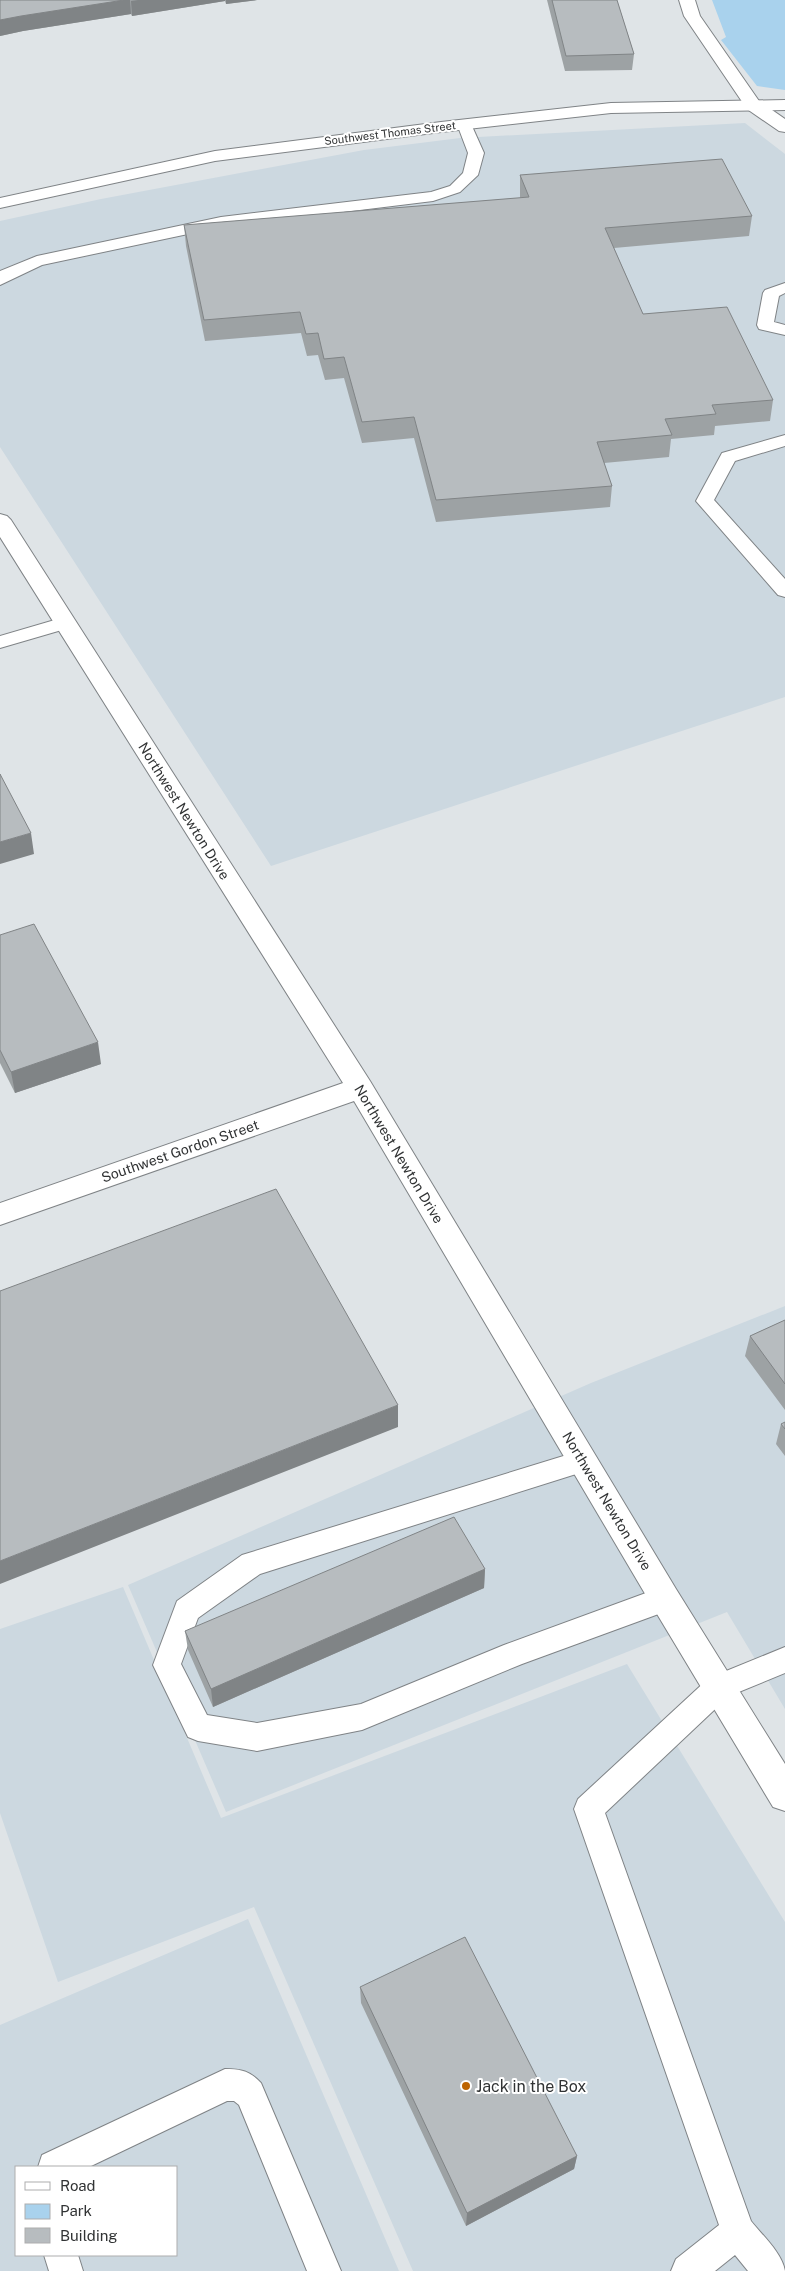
<svg xmlns="http://www.w3.org/2000/svg" width="785" height="2271" font-family="'Public Sans',sans-serif">
	<style>
		.built { fill: #ccd8e0; fill-rule: evenodd }
		.green { fill: #a9d2ed }
		.lines { fill: none; stroke-linecap: round; stroke-linejoin: round }
		.service-casing { stroke: #7f8386; stroke-width: 2 }
		.minor-casing { stroke: #7f8386; stroke-width: 2 }
		.tertiary-casing { stroke: #7f8386; stroke-width: 2 }
		.service { fill: #fff; fill-rule: evenodd }
		.minor { fill: #fff; fill-rule: evenodd }
		.tertiary { fill: #fff; fill-rule: evenodd }
		.wall { fill: #9da2a4 }
		.shaded-wall { fill: #808486 }
		.building { fill: #b7bcbf; stroke: #808486 }
		.poi-dot { fill: #bd6401; stroke: #fff; stroke-width: 2 }
		.labels { text-anchor: middle; dominant-baseline: central; stroke-width: 4; stroke-linejoin: round; paint-order: stroke }
		.far-street-label { font-size: 11px; fill: #313334; stroke: #fff }
		.street-label { font-size: 14px; fill: #313334; stroke: #fff }
		.near-poi-label { font-size: 16px; fill: #313334; stroke: #fff; text-anchor: start }
	</style>
	<rect width="100%" height="100%" fill="#dfe4e7"/>
	<path class="built" d="M745,123L785,154V697L271,866L0,447V221L101,199L364,150L460,138Z
		M785,1306V1709L727,1612L226,1812L128,1585L591,1383Z
		M123,1587L221,1818L627,1664L785,1922V2271H413L254,1907L58,1982L0,1813V1629Z
		M248,1919L399,2271H0V2025ZM16,2167H176V2255H16Z"/>
	<path class="green" d="M712,0H785V90L757,86L721,40L726,37Z"/>
	<g class="lines">
		<g class="service-casing">
			<path id="service" d="M464,120L471,124L484,153L478,175L460,192L433,201L221,227L42,265L0,285V271L37,256L221,217L431,192L450,186L463,173L468,153L457,124Z
				M785,283V293L779,296L774,322L785,325V335L759,329L757,325L763,293L765,290Z
				M785,435V446L735,461L714,500L785,579V597L778,595L696,501L722,453Z
				M65,617L72,619L75,623L72,627L0,648V636Z
				M583,1450L592,1453L596,1461L592,1469L260,1574L198,1618L181,1664L207,1715L257,1723L361,1704L504,1645L665,1586L675,1590L679,1599L675,1608L522,1664L362,1730L257,1751L198,1741L188,1737L153,1665L177,1601L242,1555Z
				M785,1647V1673L729,1696L605,1813L751,2221C762,2235 782,2253 785,2271H748L735,2255L715,2271H671L676,2259L719,2225L574,1809L578,1799L709,1678Z
				M225,2069C241,2069 250,2071 261,2083L341,2271H307L239,2105L234,2101H227L89,2167H38L42,2155Z
				M44,2255H78L83,2271H49Z"/>
		</g>
		<g class="minor-casing">
			<path id="minor" d="M679,0H695L700,16L759,101L785,119V132L779,131L747,109L684,16Z
				M0,514L7,516L11,520L370,1081L676,1589L785,1764V1811L773,1807L654,1609L354,1101L0,1225V1203L343,1083L0,537Z"/>
		</g>
		<g class="tertiary-casing">
			<path id="tertiary" d="M785,100V110L611,113L441,132L215,161L0,208V198L215,151L441,122L611,103Z"/>
		</g>
		<use href="#service" class="service"/>
		<use href="#minor" class="minor"/>
		<use href="#tertiary" class="tertiary"/>
	</g>
	<path class="wall" d="M0,0H257L226,4L225,1L132,16L131,14L23,31L0,36Z
		M547,0H617L634,54L632,70L565,71Z
		M520,175L752,216L749,236L614,248L643,314L773,400L770,421L715,426L714,435L671,439L669,457L604,463L612,486L610,507L436,522L414,438L362,443L344,378L325,380L318,355L307,356L301,333L205,341L186,246L184,225L520,198Z
		M0,935L101,1064L15,1093L0,1063Z
		M785,1320V1410L745,1356L750,1336Z
		M781,1424L785,1429V1456L776,1444Z
		M485,1569L484,1588L213,1707L188,1650L185,1631Z
		M360,1987L577,2156L574,2169L466,2226L361,2003Z"/>
	<path class="shaded-wall" d="M124,0H130L131,14L23,31L0,36V20L21,16Z
		M138,0H225V1L132,16L131,1Z
		M226,0H257L226,4Z
		M31,833L34,854L0,864V842Z
		M98,1042L101,1064L15,1093L11,1072Z
		M398,1405V1427L0,1584V1561Z
		M485,1569L484,1588L213,1707L211,1689Z
		M577,2156L574,2169L466,2226L467,2213Z"/>
	<path class="building" d="M0,0H124L21,16L0,20Z
		M552,0H617L634,54L566,56Z
		M722,159L752,216L605,228L643,314L727,307L773,400L712,405L716,414L665,419L672,435L597,442L612,486L436,500L414,417L362,422L344,357L324,359L318,333L306,334L300,312L204,320L184,225L529,197L520,175Z
		M0,774L31,833L0,842Z
		M34,924L98,1042L11,1072L0,1050V935Z
		M276,1189L398,1405L0,1561V1291Z
		M785,1320V1384L750,1336Z
		M785,1422V1429L781,1424Z
		M454,1517L485,1569L211,1689L185,1631Z
		M465,1937L577,2156L467,2213L360,1987Z"/>
	<circle class="poi-dot" cx="466" cy="2086" r="5"/>
	<g class="labels">
		<g class="far-street-label">
			<text transform="translate(390 133) rotate(-7)">Southwest Thomas Street</text>
		</g>
		<g class="street-label">
			<text transform="translate(184 811) rotate(58)">Northwest Newton Drive</text>
			<text transform="translate(180 1151) rotate(-19)">Southwest Gordon Street</text>
			<text transform="translate(399 1154) rotate(59)">Northwest Newton Drive</text>
			<text transform="translate(607 1501) rotate(59)">Northwest Newton Drive</text>
		</g>
		<g class="near-poi-label">
			<text x="476" y="2086">Jack in the Box</text>
		</g>
	</g>
	<rect x="15" y="2166" width="162" height="90" fill="#ffffff" stroke="#adadae"/>
	<rect x="25" y="2182" width="25" height="8" fill="#ffffff" stroke="#adadae"/>
	<text x="60" y="2191" font-size="15" fill="#313334">Road</text>
	<rect x="25" y="2204" width="25" height="15" fill="#a9d2ed" stroke="#adadae"/>
	<text x="60" y="2216" font-size="15" fill="#313334">Park</text>
	<rect x="25" y="2228" width="25" height="15" fill="#b7bcbf" stroke="#adadae"/>
	<text x="60" y="2241" font-size="15" fill="#313334">Building</text>
</svg>
